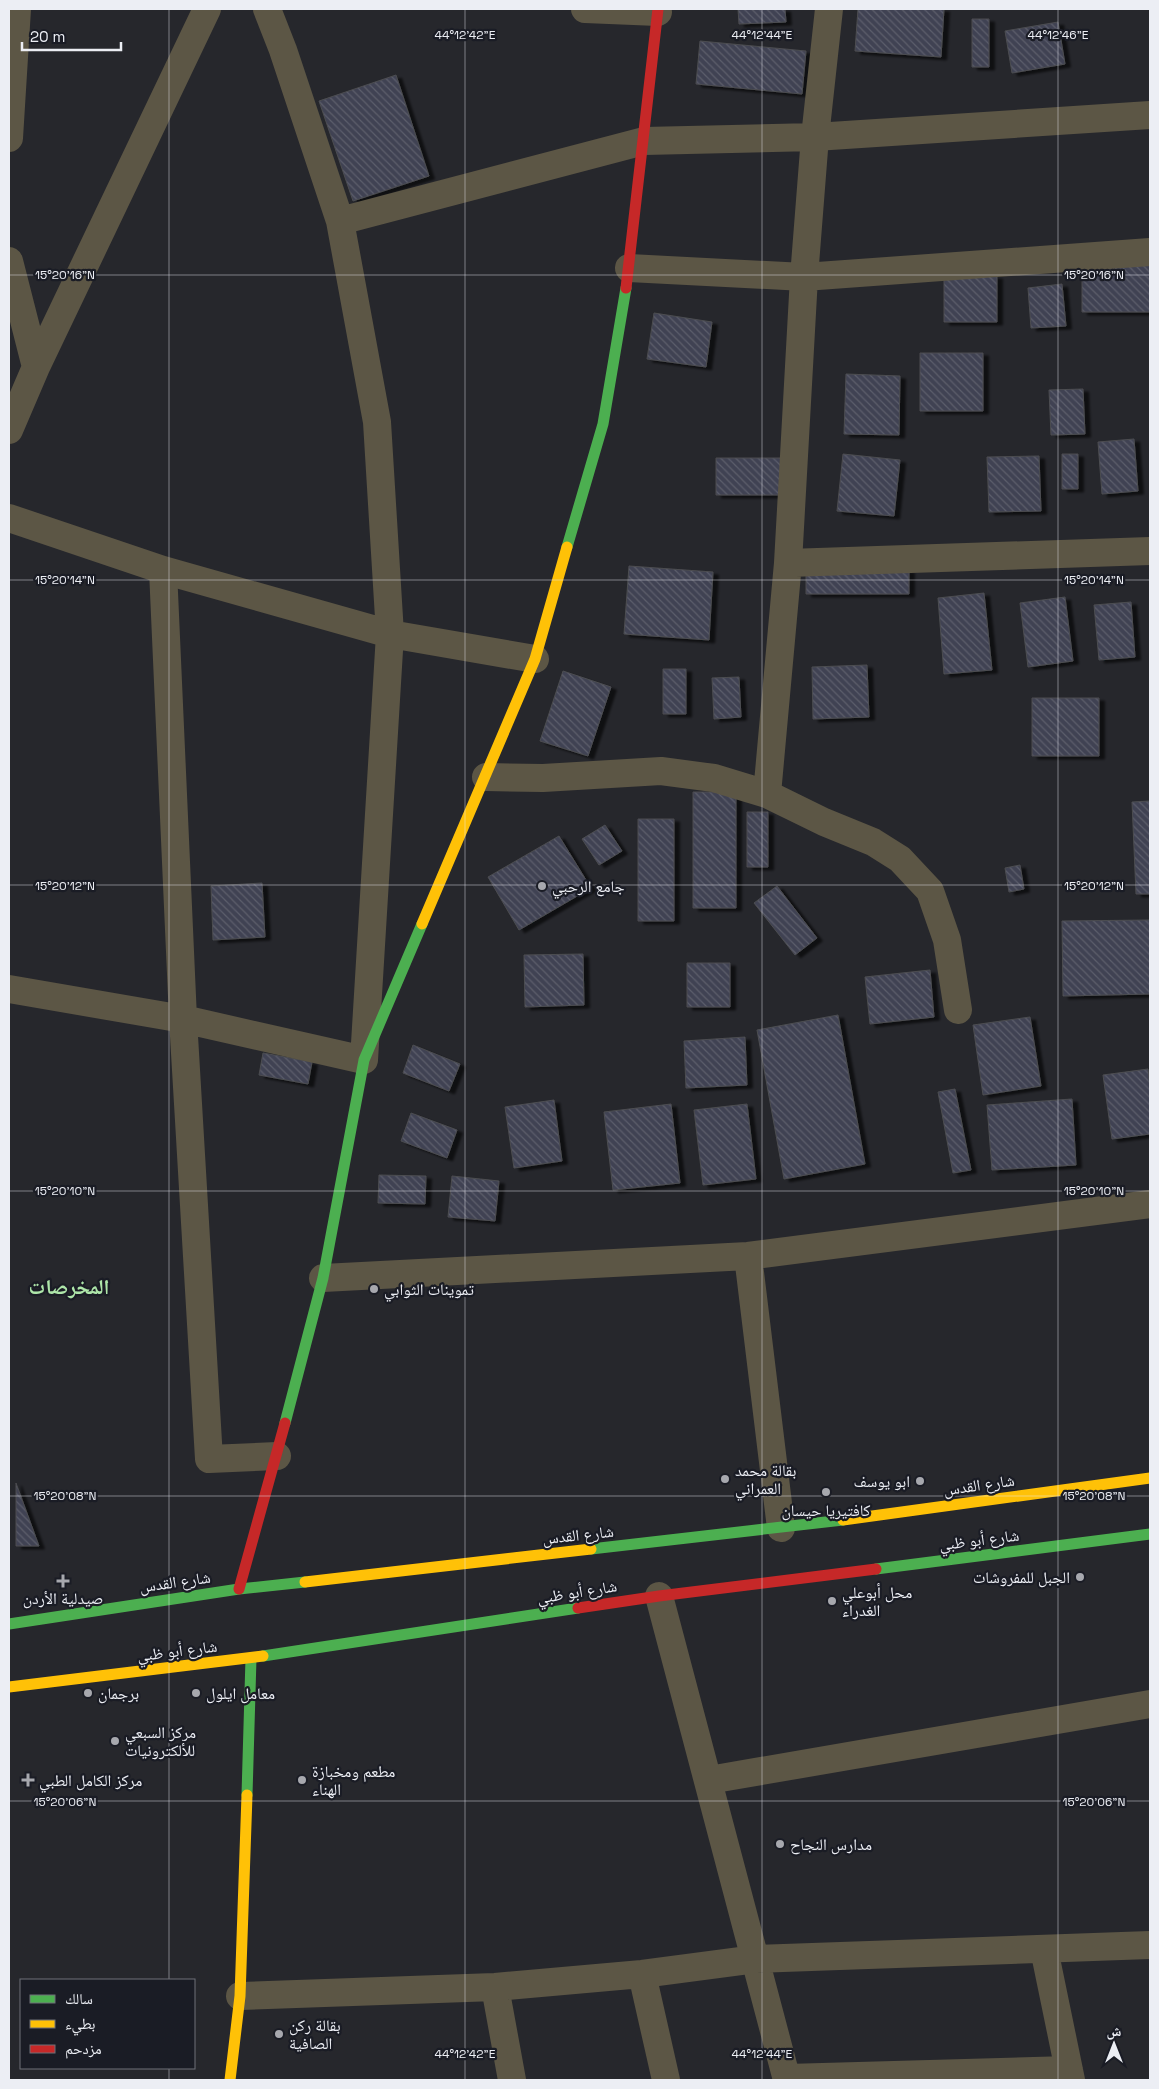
<svg xmlns="http://www.w3.org/2000/svg" width="1159" height="2089" font-family="'Space Grotesk','Noto Naskh Arabic',sans-serif">
	<style>
		.building { fill: url(#building-back-hatch); stroke: #4c4d51; filter: url(#shadow) }
		.lines { fill: none; stroke-linecap: round; stroke-linejoin: round }
		.street { stroke: #5c5645; stroke-width: 28 }
		.fast { stroke: #4caf50; stroke-width: 11 }
		.slow { stroke: #ffc107; stroke-width: 11 }
		.jam { stroke: #c62828; stroke-width: 11 }
		.ticks { fill: none; stroke: #eceef4; stroke-width: 1; stroke-opacity: 0.45 }
		.poi-dot { fill: #a7a8ae; stroke: #1a1c25; stroke-width: 2 }
		.labels { text-anchor: middle; dominant-baseline: central; stroke-width: 4.5; stroke-linejoin: round; paint-order: stroke }
		.poi-label { font-size: 16px; fill: #eceef4; stroke: #1a1c25; text-anchor: start }
		.street-label { font-size: 16px; fill: #eceef4; stroke: #1a1c25 }
		.district-label { font-size: 21px; font-weight: bold; fill: #aee6a9; stroke: #1a1c25 }
		.ticks-label { font-size: 12px; text-anchor: middle; fill: #eceef4; stroke: #1a1c25; stroke-width: 4.5; stroke-linejoin: round; paint-order: stroke }
	</style>
	<defs>
		<pattern id="building-back-hatch" width="6" height="6" patternUnits="userSpaceOnUse" patternTransform="scale(1.25)"><rect width="6" height="6" fill="#404252"/><path d="M-1 5l2 2M0 0l6 6M5-1l2 2" fill="none" stroke="#5c5e6c"/></pattern>
		<filter id="shadow"><feDropShadow dx="5.5" dy="3" stdDeviation="1" flood-color="#0009"/></filter>
	</defs>
	<rect width="100%" height="100%" fill="#26272c"/>
	<path class="building" d="M738,9H785L786,22L739,24Z
		M858,9H944L941,57L855,51Z
		M972,19H989V67H972Z
		M1058,22L1065,64L1012,73L1005,31Z
		M700,41L806,51L802,94L696,84Z
		M396,75L429,176L353,201L319,101Z
		M1082,263H1150V312H1082Z
		M944,276H997V322H944Z
		M1062,284L1066,326L1031,328L1028,288Z
		M654,313L712,322L706,367L647,359Z
		M920,353H983V411H920Z
		M846,374L900,376L899,435L844,434Z
		M1083,389L1085,434L1051,435L1049,390Z
		M1134,439L1138,491L1102,494L1098,442Z
		M843,454L900,460L894,516L837,511Z
		M1062,454H1078V489H1062Z
		M1039,456L1041,511L989,512L987,457Z
		M716,458H781V495H716Z
		M629,566L713,572L709,640L624,634Z
		M806,570H909V594H806Z
		M984,593L992,670L944,674L938,598Z
		M1065,597L1073,661L1028,667L1020,603Z
		M1131,602L1135,657L1099,660L1094,605Z
		M867,665L869,717L813,719L812,667Z
		M663,669H686V714H663Z
		M563,671L611,687L588,756L540,741Z
		M739,677L741,717L714,719L712,678Z
		M1032,698H1099V756H1032Z
		M693,792H736V908H693Z
		M1150,801V894H1136L1132,802Z
		M747,812H768V867H747Z
		M638,819H674V921H638Z
		M605,825L622,851L599,865L582,839Z
		M559,836L591,888L519,930L488,877Z
		M1020,865L1024,889L1009,892L1005,868Z
		M262,883L265,937L213,940L211,886Z
		M777,886L817,938L795,955L754,903Z
		M1150,920V994L1063,996L1062,921Z
		M583,954L584,1005L525,1007L524,955Z
		M687,963H730V1007H687Z
		M930,970L934,1017L870,1024L865,977Z
		M838,1015L865,1164L784,1179L757,1030Z
		M1030,1017L1041,1086L983,1095L973,1025Z
		M745,1037L747,1085L686,1088L684,1041Z
		M413,1045L460,1064L449,1091L403,1073Z
		M263,1053L312,1062L308,1084L259,1075Z
		M1148,1069L1150,1088V1134L1112,1139L1103,1075Z
		M955,1089L971,1170L953,1173L938,1092Z
		M1072,1099L1076,1165L992,1170L987,1105Z
		M554,1100L562,1161L514,1168L505,1107Z
		M671,1104L680,1183L613,1190L604,1112Z
		M747,1104L756,1179L703,1185L694,1110Z
		M411,1113L457,1130L447,1158L401,1141Z
		M379,1175L426,1176L425,1204L378,1203Z
		M452,1176L499,1181L495,1221L448,1217Z
		M16,1483L39,1546H16Z"/>
	<g class="lines">
		<path class="street" d="M585,9L658,12
			M829,9L815,137L804,277L788,563L1150,551
			M9,138L17,9
			M340,221L644,141L815,137L1150,115
			M9,261L36,367
			M629,268L804,277L1150,252
			M9,430L36,367L207,9
			M9,518L163,570L390,634L535,659
			M163,570L183,1019L209,1459L277,1456
			M486,777L543,778L661,771L714,778L767,794L824,822L873,842L900,859L930,891L947,940L958,1010
			M767,794L788,563
			M9,989L183,1019L364,1060L390,634L377,422L340,221L283,50L267,9
			M748,1256L781,1528
			M323,1278L748,1256L1150,1204
			M659,1596L787,2080
			M709,1780L1150,1704
			M1044,1949L1071,2080
			M642,1974L666,2080
			M495,1987L512,2080
			M240,1996L495,1987L642,1974L756,1959L1150,1945
			M787,2078L1069,2070"/>
		<path class="fast" d="M567,547L603,424L626,288
			M285,1423L323,1278L364,1060L422,924
			M591,1549L843,1520
			M876,1569L1150,1534
			M9,1624L239,1589L305,1582
			M263,1656L578,1608
			M247,1795L251,1658"/>
		<path class="slow" d="M422,924L535,659L567,547
			M843,1520L1150,1478
			M305,1582L591,1549
			M9,1687L263,1656
			M230,2080L240,1996L247,1795"/>
		<path class="jam" d="M626,288L658,9
			M239,1589L285,1423
			M578,1608L659,1596L876,1569"/>
	</g>
	<path class="ticks" d="M169,9V1980M465,9V2080M762,9V2080M1058,9V2080M9,275H1150M9,580H1150M9,885H1150M9,1191H1150M9,1496H1150M9,1801H1150M169,2068V2080"/>
	<g class="poi-dot">
		<circle cx="542" cy="886" r="5"/>
		<circle cx="374" cy="1289" r="5"/>
		<circle cx="725" cy="1479" r="5"/>
		<circle cx="920" cy="1481" r="5"/>
		<circle cx="826" cy="1492" r="5"/>
		<circle cx="1080" cy="1577" r="5"/>
		<path d="M60.5 1573.5h5v5h5v5h-5v5h-5v-5h-5v-5h5z"/>
		<circle cx="832" cy="1601" r="5"/>
		<circle cx="88" cy="1693" r="5"/>
		<circle cx="196" cy="1693" r="5"/>
		<circle cx="115" cy="1741" r="5"/>
		<path d="M25.5 1772.5h5v5h5v5h-5v5h-5v-5h-5v-5h5z"/>
		<circle cx="302" cy="1780" r="5"/>
		<circle cx="780" cy="1844" r="5"/>
		<circle cx="279" cy="2034" r="5"/>
	</g>
	<g class="labels">
		<g class="poi-label">
			<text x="552" y="886">جامع الرحبي</text>
			<text x="384" y="1289">تموينات الثوابي</text>
			<text x="735" y="1470">بقالة محمد<tspan x="735" dy="18">العمراني</tspan></text>
			<text x="910" y="1481" text-anchor="end">ابو يوسف</text>
			<text x="826" y="1510" text-anchor="middle">كافتيريا حيسان</text>
			<text x="1070" y="1577" text-anchor="end">الجبل للمفروشات</text>
			<text x="842" y="1592">محل أبوعلي<tspan x="842" dy="18">الغدراء</tspan></text>
			<text x="63" y="1598" text-anchor="middle">صيدلية الأردن</text>
			<text x="98" y="1693">برجمان</text>
			<text x="206" y="1693">معامل ايلول</text>
			<text x="125" y="1732">مركز السبعي<tspan x="125" dy="18">للألكترونيات</tspan></text>
			<text x="312" y="1771">مطعم ومخبازة<tspan x="312" dy="18">الهناء</tspan></text>
			<text x="39" y="1780">مركز الكامل الطبي</text>
			<text x="790" y="1844">مدارس النجاح</text>
			<text x="289" y="2025">بقالة ركن<tspan x="289" dy="18">الصافية</tspan></text>
		</g>
		<g class="street-label">
			<text transform="translate(979 1485) rotate(-8)">شارع القدس</text>
			<text transform="translate(578 1535) rotate(-6)">شارع القدس</text>
			<text transform="translate(979 1540) rotate(-7)">شارع أبو ظبي</text>
			<text transform="translate(175 1582) rotate(-8)">شارع القدس</text>
			<text transform="translate(577 1592) rotate(-9)">شارع أبو ظبي</text>
			<text transform="translate(177 1651) rotate(-7)">شارع أبو ظبي</text>
		</g>
		<g class="district-label">
			<text x="69" y="1286">المخرصات</text>
		</g>
	</g>
	<g class="ticks-label">
		<text x="465" y="39">44°12'42"E</text>
		<text x="762" y="39">44°12'44"E</text>
		<text x="1058" y="39">44°12'46"E</text>
		<text x="65" y="279">15°20'16"N</text>
		<text x="1094" y="279">15°20'16"N</text>
		<text x="65" y="584">15°20'14"N</text>
		<text x="1094" y="584">15°20'14"N</text>
		<text x="65" y="890">15°20'12"N</text>
		<text x="1094" y="890">15°20'12"N</text>
		<text x="65" y="1195">15°20'10"N</text>
		<text x="1094" y="1195">15°20'10"N</text>
		<text x="65" y="1500">15°20'08"N</text>
		<text x="1094" y="1500">15°20'08"N</text>
		<text x="65" y="1806">15°20'06"N</text>
		<text x="1094" y="1806">15°20'06"N</text>
		<text x="465" y="2058">44°12'42"E</text>
		<text x="762" y="2058">44°12'44"E</text>
	</g>
	<rect width="1159" height="2089" fill="none" stroke="#eceef4" stroke-width="20"/>
	<rect x="20" y="1979" width="175" height="90" fill="#1a1c25" stroke="#6e7078"/>
	<rect x="30" y="1995" width="25" height="8" fill="#4caf50" stroke="#6e7078"/>
	<text x="65" y="2004" font-size="15" fill="#eceef4">سالك</text>
	<rect x="30" y="2020" width="25" height="8" fill="#ffc107" stroke="#6e7078"/>
	<text x="65" y="2029" font-size="15" fill="#eceef4">بطيء</text>
	<rect x="30" y="2045" width="25" height="8" fill="#c62828" stroke="#6e7078"/>
	<text x="65" y="2054" font-size="15" fill="#eceef4">مزدحم</text>
	<g transform="translate(1114 2044)" stroke="#1a1c25" stroke-width="4" paint-order="stroke">
	<path d="M0-4L9 19L0 12L-9 19Z" fill="#eceef4"/>
	<text y="-8" font-size="14" font-weight="bold" text-anchor="middle" fill="#eceef4">ش</text>
	</g>
	<path d="M22 42v8h99v-8" fill="none" stroke="#eceef4" stroke-width="2.5"/>
	<text x="30" y="42" font-size="15" fill="#eceef4" stroke="#1a1c25" stroke-width="4" paint-order="stroke">20 m</text>
</svg>
